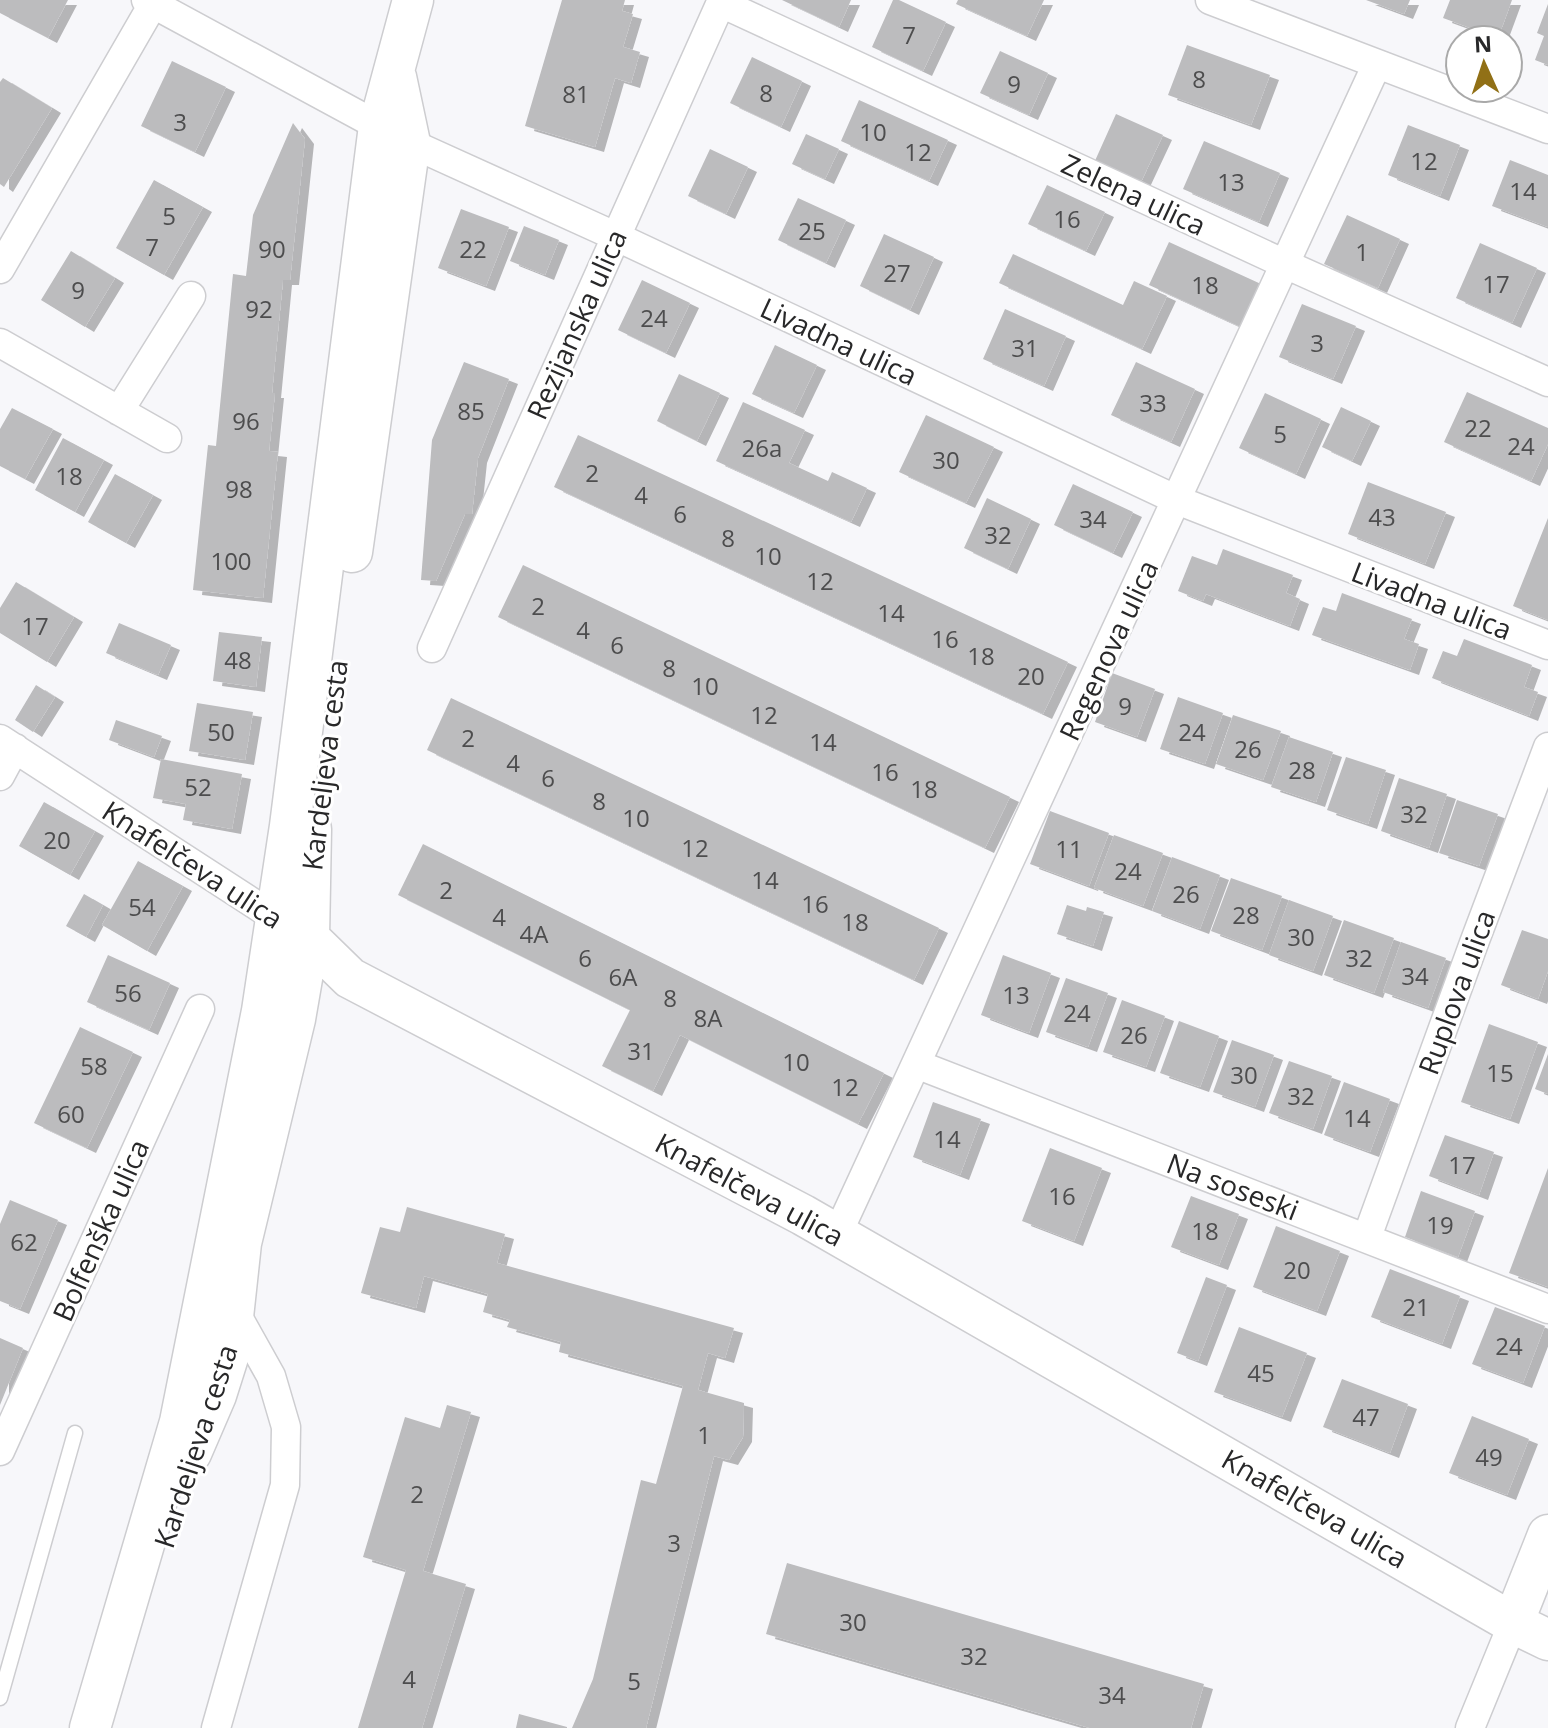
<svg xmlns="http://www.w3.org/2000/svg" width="1548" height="1728" font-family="'Open Sans',sans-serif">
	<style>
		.building { fill: #bcbcbe; filter: url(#shadow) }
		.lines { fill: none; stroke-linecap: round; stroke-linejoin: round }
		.lane-casing { stroke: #cdcdd0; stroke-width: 17 }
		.street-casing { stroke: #cdcdd0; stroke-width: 31 }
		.secondary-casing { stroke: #cdcdd0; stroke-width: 43 }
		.lane { stroke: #fff; stroke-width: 14 }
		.street { stroke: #fff; stroke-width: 28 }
		.secondary { stroke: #fff; stroke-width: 40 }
		.labels { text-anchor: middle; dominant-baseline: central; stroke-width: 6; stroke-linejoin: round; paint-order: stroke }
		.number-label { font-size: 24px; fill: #4d4d4e }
		.street-label { font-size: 28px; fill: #282829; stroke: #fff }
	</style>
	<defs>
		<filter id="shadow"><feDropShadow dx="9" dy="5" stdDeviation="0" flood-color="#0004"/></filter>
	</defs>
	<rect width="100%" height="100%" fill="#f7f7fa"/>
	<path class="building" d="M0,0H68L48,38L0,13Z
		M562,0H625L622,11L633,14L623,47L640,52L631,83L615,78L595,147L525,126Z
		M782,0H851L839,27Z
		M893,0H899L946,22L923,71L872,47Z
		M958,0H1044L1027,36L956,4Z
		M1366,0H1410L1404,14Z
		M1450,0H1512L1498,38L1443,18Z
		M1548,4V65L1535,60L1544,36L1537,33Z
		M1187,45L1270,75L1251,125L1168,95Z
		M1000,51L1048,73L1029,115L980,93Z
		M752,57L802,81L781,127L730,103Z
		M172,61L226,87L195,152L141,126Z
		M3,78L52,108L4,187L0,184V82Z
		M859,100L948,140L929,181L841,141Z
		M1116,114L1163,135L1140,184L1094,163Z
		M293,123L305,139L290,280H283L272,393H275L269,451L278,452L263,598L193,590L208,445L216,446L233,274L246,276L253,215Z
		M1408,125L1460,145L1440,196L1388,175Z
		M806,134L839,149L825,179L792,164Z
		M1204,141L1280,173L1259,222L1183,189Z
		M710,149L748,167L726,214L688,196Z
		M1510,160L1548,175V227L1492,206Z
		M154,180L203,207L164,275L116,248Z
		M1047,185L1105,212L1086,251L1028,224Z
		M798,198L846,220L826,263L778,240Z
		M461,209L509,227L486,286L438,268Z
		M1347,215L1400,239L1378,288L1324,264Z
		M524,226L559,240L545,275L510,261Z
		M884,234L934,257L910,310L860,286Z
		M1169,242L1261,284L1241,327L1149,285Z
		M1480,243L1537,268L1512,323L1456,298Z
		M71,251L115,278L85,327L41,300Z
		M1013,254L1123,305L1134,281L1167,296L1142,349L999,283Z
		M642,280L690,303L666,353L618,330Z
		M1302,304L1356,326L1333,379L1279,357Z
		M1005,309L1066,336L1044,386L983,359Z
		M775,345L817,365L794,413L752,394Z
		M464,362L509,379L478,458L472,514H465L436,581L421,580L432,440Z
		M1136,362L1195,389L1171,442L1111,415Z
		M679,374L720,393L697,441L657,421Z
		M1467,392L1548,428V444L1531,481L1444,442Z
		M1265,393L1321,419L1296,474L1239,448Z
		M743,402L805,430L789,463L828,481L832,472L867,488L851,522L716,461Z
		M1341,407L1371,421L1352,461L1322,447Z
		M12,408L53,429L25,479L0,466V429Z
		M926,415L994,447L966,503L899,472Z
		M578,435L1068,662L1043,714L554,487Z
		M63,438L104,460L75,512L35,490Z
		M115,474L153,495L126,543L88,522Z
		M1368,482L1446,512L1425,564L1348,534Z
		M1073,484L1133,512L1113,553L1054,525Z
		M987,498L1031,519L1008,569L964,548Z
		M1548,518V620L1513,606Z
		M1223,549L1293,575L1286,593L1300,599L1290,626L1206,594L1203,601L1178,591L1192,556L1217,565Z
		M523,565L1010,797L985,848L498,617Z
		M16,582L74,617L47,662L0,633V608Z
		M1342,593L1412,619L1404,639L1419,644L1410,670L1312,635L1323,607L1336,611Z
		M119,623L171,645L158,675L106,653Z
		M219,632L262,637L256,687L213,681Z
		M1464,639L1532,665L1524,687L1538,692L1529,716L1432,678L1443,651L1457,656Z
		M1112,673L1155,689L1137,737L1095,722Z
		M36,685L55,697L33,732L15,720Z
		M1178,697L1223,713L1205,764L1160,749Z
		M451,698L939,928L914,980L427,750Z
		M197,703L253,712L245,760L189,751Z
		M1233,715L1281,731L1263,780L1216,764Z
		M116,720L162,736L154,757L109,740Z
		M1289,737L1333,752L1316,802L1271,787Z
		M1346,757L1386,770L1368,824L1327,810Z
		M161,759L242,774L232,829L183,820L186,804L153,798Z
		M1399,778L1447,794L1429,848L1381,831Z
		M1457,800L1498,814L1479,866L1439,853Z
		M44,802L95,831L70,875L19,846Z
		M1050,811L1109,833L1089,886L1030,864Z
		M1114,835L1163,853L1143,906L1094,888Z
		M423,844L884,1073L858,1124L680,1035L653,1091L602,1066L630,1010L398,895Z
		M1172,857L1220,875L1200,929L1152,911Z
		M138,861L183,886L147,951L102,925Z
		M1231,878L1282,896L1262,950L1211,931Z
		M84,894L103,905L86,937L66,926Z
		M1289,900L1333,916L1313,971L1269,955Z
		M1067,905L1086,911L1087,907L1104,912L1093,946L1057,934Z
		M1344,920L1394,938L1374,993L1324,975Z
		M1522,930L1548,939V971L1538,999L1501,985Z
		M1401,942L1446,958L1428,1008L1383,992Z
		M108,955L170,983L149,1030L87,1002Z
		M1003,955L1051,973L1029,1033L981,1015Z
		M1066,978L1108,993L1088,1047L1046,1032Z
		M1122,1000L1165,1016L1146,1067L1103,1052Z
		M1179,1021L1219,1036L1200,1087L1160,1073Z
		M1489,1024L1538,1042L1510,1119L1461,1102Z
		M80,1027L133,1052L87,1148L34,1123Z
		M1232,1040L1274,1055L1255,1107L1213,1092Z
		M1548,1054V1094L1535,1089Z
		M1289,1061L1332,1076L1313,1129L1269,1113Z
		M1344,1082L1390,1099L1370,1152L1324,1135Z
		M933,1102L981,1119L960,1175L913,1157Z
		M1445,1135L1494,1152L1479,1195L1429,1176Z
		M1050,1148L1102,1168L1074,1241L1022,1221Z
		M1548,1168V1287L1509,1273Z
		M1421,1191L1475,1211L1458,1257L1405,1237Z
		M1191,1196L1239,1214L1219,1265L1171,1247Z
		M10,1200L58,1220L20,1309L0,1301V1224Z
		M407,1207L505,1234L497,1263L734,1328L725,1358L708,1353L698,1390L744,1403L743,1437L729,1460L714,1456L646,1728H572L593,1679L641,1480L656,1484L683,1386L559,1352L561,1342L507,1327L510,1320L483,1312L488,1294L424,1276L416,1308L361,1293L380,1227L400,1232Z
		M1276,1226L1340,1251L1317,1311L1253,1287Z
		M1390,1269L1460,1296L1442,1344L1371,1317Z
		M1206,1277L1227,1285L1198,1361L1177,1353Z
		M1495,1307L1545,1326L1523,1383L1472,1364Z
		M1239,1327L1307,1353L1282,1417L1214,1392Z
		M0,1338L23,1348L0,1405Z
		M1342,1379L1408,1404L1390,1453L1323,1427Z
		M447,1405L471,1412L423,1571L466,1584L422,1728H358L406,1570L363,1557L405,1417L440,1428Z
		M1472,1416L1529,1439L1507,1495L1449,1473Z
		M787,1563L1204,1684L1191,1728H1090L766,1634Z
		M519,1714L567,1727V1728H516Z"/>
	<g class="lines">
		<g class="lane-casing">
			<path id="lane" d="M0,1698L75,1433"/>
		</g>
		<g class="street-casing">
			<path id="street" d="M146,0L410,143L615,236L1177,500L1548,645
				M1210,0L1548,129
				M721,3L1285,264L1548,382
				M0,269L153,4
				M0,343L167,438
				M119,411L191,296
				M432,648L722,0
				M0,739L276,918
				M0,776L15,748
				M916,1064L1548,1309
				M837,1235L1377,64
				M1367,1237L1474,943L1548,747
				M0,1451L200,1009
				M216,1728L285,1485L286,1427L271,1376L234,1310
				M1470,1728L1513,1623"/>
		</g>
		<g class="secondary-casing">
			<path id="secondary" d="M352,552L410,143L396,77
				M293,929L309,938L350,978L803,1215L1513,1623L1548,1640
				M191,1453L216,1395L229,1354L241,1243L295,1019L309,938L311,829
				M1513,1623L1548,1535
				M90,1728L180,1422L262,1011L290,826L379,126L413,0"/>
		</g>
		<use href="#lane" class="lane"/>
		<use href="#street" class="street"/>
		<use href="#secondary" class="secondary"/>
	</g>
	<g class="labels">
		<g class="number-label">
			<text x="909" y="34">7</text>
			<text x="1199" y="78">8</text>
			<text x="1014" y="83">9</text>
			<text x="766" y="92">8</text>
			<text x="576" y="93">81</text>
			<text x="180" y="121">3</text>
			<text x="873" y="131">10</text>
			<text x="918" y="151">12</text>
			<text x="1424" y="160">12</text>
			<text x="1231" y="181">13</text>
			<text x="1523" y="190">14</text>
			<text x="169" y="215">5</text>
			<text x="1067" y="218">16</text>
			<text x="812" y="230">25</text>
			<text x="152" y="246">7</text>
			<text x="272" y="248">90</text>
			<text x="473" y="248">22</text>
			<text x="1362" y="251">1</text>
			<text x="897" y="272">27</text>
			<text x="1496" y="283">17</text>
			<text x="1205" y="284">18</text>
			<text x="78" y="289">9</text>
			<text x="259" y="308">92</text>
			<text x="654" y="317">24</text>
			<text x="1317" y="342">3</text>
			<text x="1025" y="347">31</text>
			<text x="1153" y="402">33</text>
			<text x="471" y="410">85</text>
			<text x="246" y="420">96</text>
			<text x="1478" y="427">22</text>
			<text x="1280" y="433">5</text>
			<text x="1521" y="445">24</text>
			<text x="762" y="447">26a</text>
			<text x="946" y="459">30</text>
			<text x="592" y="472">2</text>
			<text x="69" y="475">18</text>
			<text x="239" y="488">98</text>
			<text x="641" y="494">4</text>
			<text x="680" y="513">6</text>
			<text x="1382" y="516">43</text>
			<text x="1093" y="518">34</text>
			<text x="998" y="534">32</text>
			<text x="728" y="537">8</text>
			<text x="768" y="555">10</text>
			<text x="231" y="560">100</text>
			<text x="820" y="580">12</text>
			<text x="538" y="605">2</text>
			<text x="891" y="612">14</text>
			<text x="35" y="625">17</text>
			<text x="583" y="629">4</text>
			<text x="945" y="638">16</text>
			<text x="617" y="644">6</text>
			<text x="981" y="655">18</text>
			<text x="238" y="659">48</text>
			<text x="669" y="667">8</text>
			<text x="1031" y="675">20</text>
			<text x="705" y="685">10</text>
			<text x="1125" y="705">9</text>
			<text x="764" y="714">12</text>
			<text x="221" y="731">50</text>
			<text x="1192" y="731">24</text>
			<text x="468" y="737">2</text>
			<text x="823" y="741">14</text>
			<text x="1248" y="748">26</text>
			<text x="513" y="762">4</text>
			<text x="1302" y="769">28</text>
			<text x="885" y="771">16</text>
			<text x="548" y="777">6</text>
			<text x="198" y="786">52</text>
			<text x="924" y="788">18</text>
			<text x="599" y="800">8</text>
			<text x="1414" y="813">32</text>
			<text x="636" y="817">10</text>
			<text x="57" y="839">20</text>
			<text x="695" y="847">12</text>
			<text x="1069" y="848">11</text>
			<text x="1128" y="870">24</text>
			<text x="765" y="879">14</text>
			<text x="446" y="889">2</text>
			<text x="1186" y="893">26</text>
			<text x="815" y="903">16</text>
			<text x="142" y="906">54</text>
			<text x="1246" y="914">28</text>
			<text x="499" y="916">4</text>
			<text x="855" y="921">18</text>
			<text x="534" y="933">4A</text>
			<text x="1301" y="936">30</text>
			<text x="585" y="957">6</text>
			<text x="1359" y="957">32</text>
			<text x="1415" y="975">34</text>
			<text x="623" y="976">6A</text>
			<text x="128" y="992">56</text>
			<text x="1016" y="994">13</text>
			<text x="670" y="997">8</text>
			<text x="1077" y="1012">24</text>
			<text x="708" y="1017">8A</text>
			<text x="1134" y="1034">26</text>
			<text x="641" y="1050">31</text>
			<text x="796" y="1061">10</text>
			<text x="94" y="1065">58</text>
			<text x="1500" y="1072">15</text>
			<text x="1244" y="1074">30</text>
			<text x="845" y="1086">12</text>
			<text x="1301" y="1095">32</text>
			<text x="71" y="1113">60</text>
			<text x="1357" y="1117">14</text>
			<text x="947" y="1138">14</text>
			<text x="1462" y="1164">17</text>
			<text x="1062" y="1195">16</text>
			<text x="1440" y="1224">19</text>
			<text x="1205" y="1230">18</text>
			<text x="24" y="1241">62</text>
			<text x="1297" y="1269">20</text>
			<text x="1416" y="1306">21</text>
			<text x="1509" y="1345">24</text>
			<text x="1261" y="1372">45</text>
			<text x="1366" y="1416">47</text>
			<text x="704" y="1434">1</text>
			<text x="1489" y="1456">49</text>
			<text x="417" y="1493">2</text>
			<text x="674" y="1542">3</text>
			<text x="853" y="1621">30</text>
			<text x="974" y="1655">32</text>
			<text x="409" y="1678">4</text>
			<text x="634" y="1680">5</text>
			<text x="1112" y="1694">34</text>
		</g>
		<g class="street-label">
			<text transform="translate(1134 194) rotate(25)">Zelena ulica</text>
			<text transform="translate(576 324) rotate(-66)">Rezijanska ulica</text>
			<text transform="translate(839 341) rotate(25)">Livadna ulica</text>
			<text transform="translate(1432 600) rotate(21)">Livadna ulica</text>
			<text transform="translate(1108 650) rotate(-65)">Regenova ulica</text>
			<text transform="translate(324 765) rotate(-83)">Kardeljeva cesta</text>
			<text transform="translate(193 864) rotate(33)">Knafelčeva ulica</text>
			<text transform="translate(1456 992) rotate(-70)">Ruplova ulica</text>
			<text transform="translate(1233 1186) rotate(21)">Na soseski</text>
			<text transform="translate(750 1189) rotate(28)">Knafelčeva ulica</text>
			<text transform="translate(100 1230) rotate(-66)">Bolfenška ulica</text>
			<text transform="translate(195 1446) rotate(-72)">Kardeljeva cesta</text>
			<text transform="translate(1315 1508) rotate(30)">Knafelčeva ulica</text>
		</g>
	</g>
	<g transform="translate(1484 64) rotate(357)"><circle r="38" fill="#ffffff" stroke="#a9a9a9" stroke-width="2"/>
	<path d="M0-6L14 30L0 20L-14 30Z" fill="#917016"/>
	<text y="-12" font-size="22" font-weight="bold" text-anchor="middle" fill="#282829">N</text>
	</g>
</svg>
